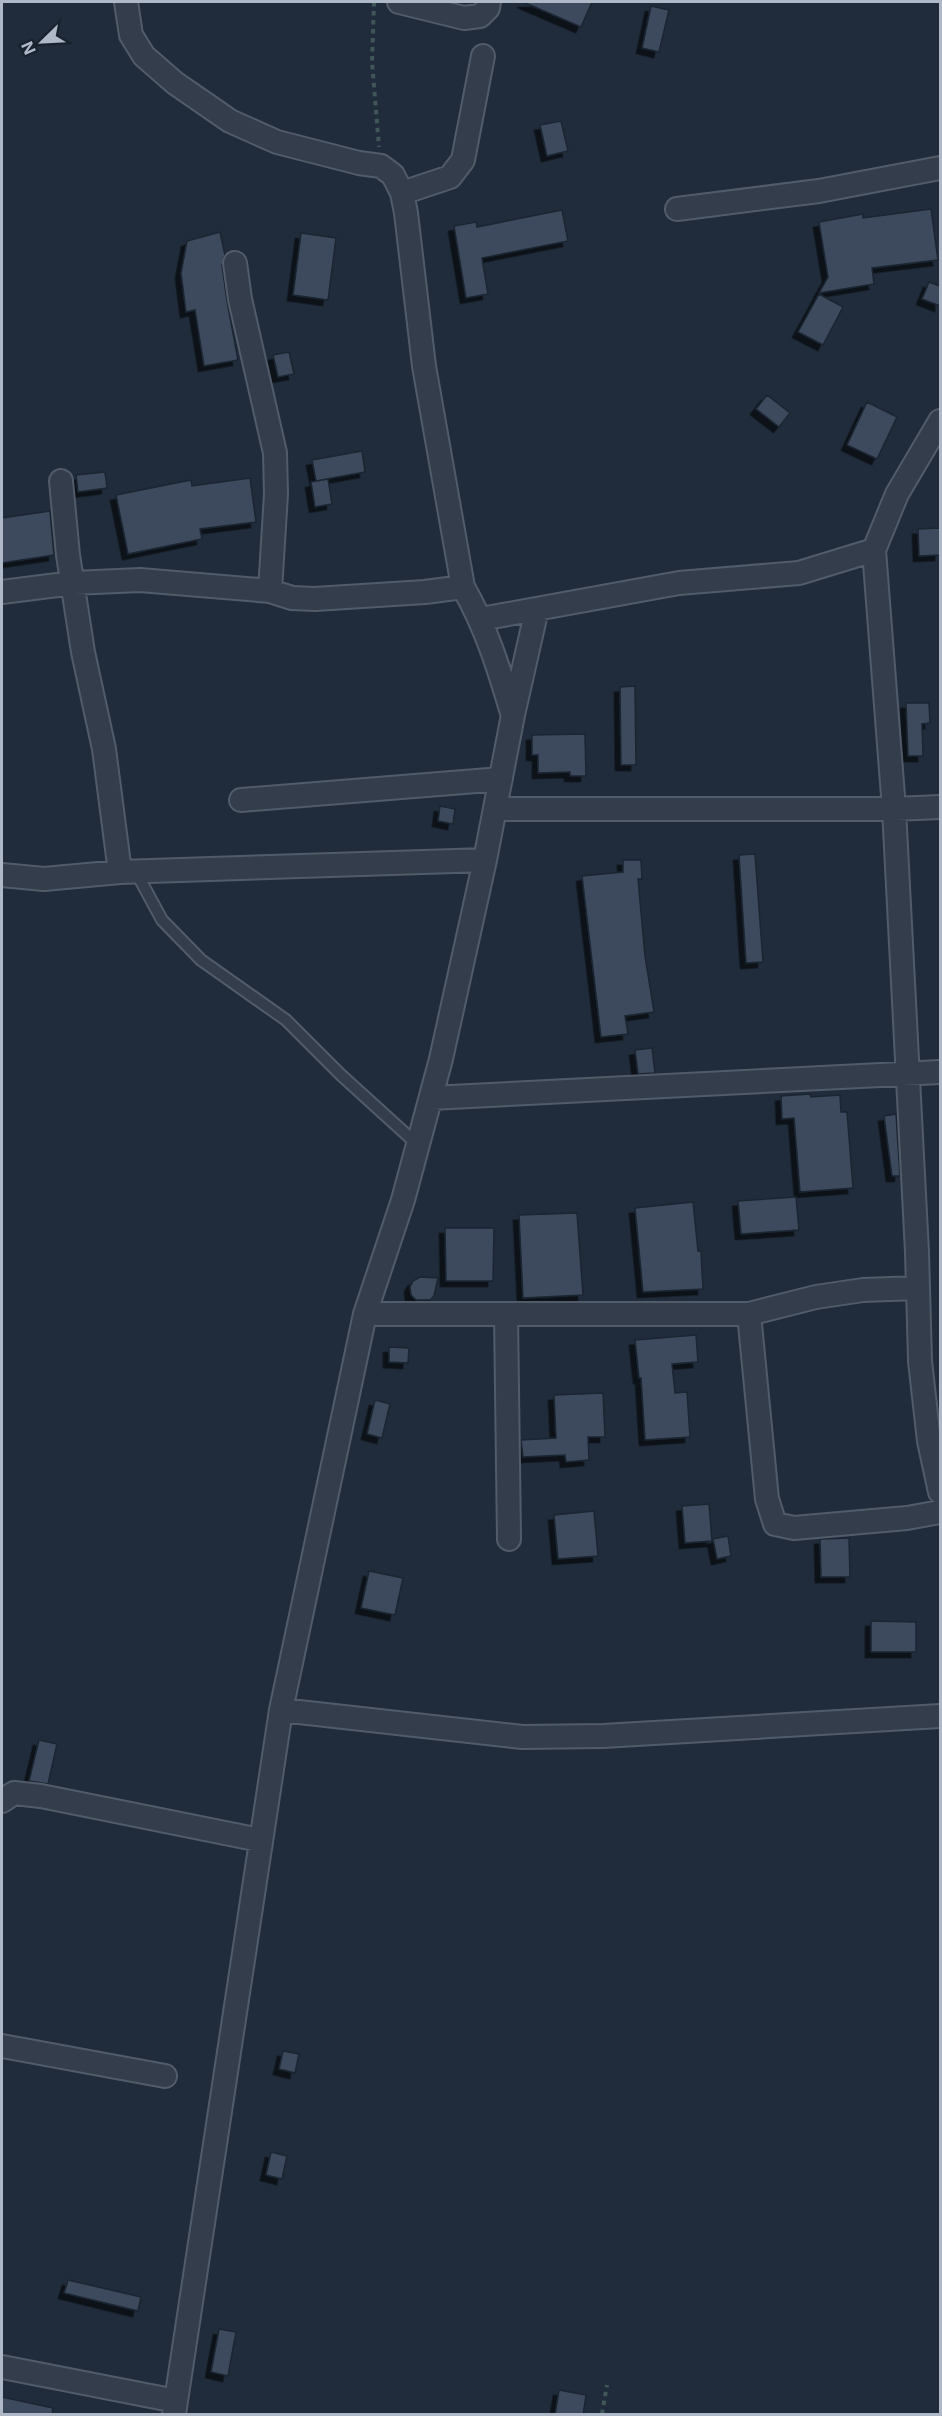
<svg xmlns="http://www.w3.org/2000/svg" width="942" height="2416" font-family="Inter,sans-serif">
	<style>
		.building { fill: #3c4a5b; stroke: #1b2532; stroke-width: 1.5; filter: url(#shadow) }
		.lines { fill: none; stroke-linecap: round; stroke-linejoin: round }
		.service-casing { stroke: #525b69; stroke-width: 14 }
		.minor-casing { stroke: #525b69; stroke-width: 26 }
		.path { stroke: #405659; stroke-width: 4; stroke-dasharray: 4.5 4.5; stroke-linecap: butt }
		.service { stroke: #343d4b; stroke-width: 10 }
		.minor { stroke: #343d4b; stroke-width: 22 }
	</style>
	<defs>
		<filter id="shadow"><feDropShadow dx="-5.5" dy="5.5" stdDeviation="0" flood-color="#0009"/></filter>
	</defs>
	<rect width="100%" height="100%" fill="#202c3b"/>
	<path class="building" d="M523,2H592L581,27Z
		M651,6L669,10L659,52L642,48Z
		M561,121L568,151L547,156L540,125Z
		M931,209L938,260L872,268L874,284L819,293L828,277L819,222L863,214V218Z
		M562,210L568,241L482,258L488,294L466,298L454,226L476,222L477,227Z
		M220,232L225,255L222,265L227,301L238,360L204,366L195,310L186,312L181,273L187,241Z
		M301,233L336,238L328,300L293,295Z
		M929,282L940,286V306L922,299Z
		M819,294L843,307L823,345L798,332Z
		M289,352L294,374L278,377L273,355Z
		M767,395L790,413L779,427L756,409Z
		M867,402L897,417L877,459L847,445Z
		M362,451L365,472L316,481L312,460Z
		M105,472L107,488L78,492L76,475Z
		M250,478L256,522L200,529L202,539L128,554L116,495L191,480L192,486Z
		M328,479L332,504L315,507L311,482Z
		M50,511L54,555L2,563V518Z
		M940,528V555L919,556L918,529Z
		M635,686L636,765H621L620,687Z
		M906,703H929L930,723L922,724L923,756H908Z
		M585,734L586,776H570V772L538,773V755H532V735Z
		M440,806L455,809L453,824L438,821Z
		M755,854L763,962L746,963L739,855Z
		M623,860H641L642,879H638L645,956L654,1012L625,1016L628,1034L601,1037L582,876L623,872Z
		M652,1048L655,1073L638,1074L635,1050Z
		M810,1094L811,1097L840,1095L841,1112H847L853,1188L800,1192L794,1118L782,1119L781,1096Z
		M896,1114L900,1176H892L884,1116Z
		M796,1197L799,1230L741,1234L738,1201Z
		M693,1202L698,1251H701L703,1289L643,1292L635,1208Z
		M577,1213L583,1295L523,1298L519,1215Z
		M445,1228H494L493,1281H446Z
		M420,1277L438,1278L434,1296L430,1300H416L411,1295L410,1287L413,1281Z
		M696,1335L698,1362L672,1364L675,1393L687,1392L690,1437L645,1440L641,1378H639L635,1340Z
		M389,1347L409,1348L408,1363L389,1362Z
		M603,1393L605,1437H588L589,1460L566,1462L565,1455L523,1457L521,1440L556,1438L554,1395Z
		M375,1400L390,1404L382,1438L367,1434Z
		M709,1504L712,1541L685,1543L682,1506Z
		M594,1511L598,1556L558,1559L554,1515Z
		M728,1536L731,1556L717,1559L713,1539Z
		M849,1538L850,1577H821L820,1539Z
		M369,1571L403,1578L395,1615L361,1608Z
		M871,1621L916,1622V1652H871Z
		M39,1740L57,1744L48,1784L29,1781Z
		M283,2051L299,2054L295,2073L279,2069Z
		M271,2152L287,2156L282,2179L266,2175Z
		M68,2280L141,2297L138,2311L64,2293Z
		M219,2329L236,2332L228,2376L211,2372Z
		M559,2390L586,2395L583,2415H555Z
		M2,2397L53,2408L52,2415H2Z"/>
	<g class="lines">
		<g class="service-casing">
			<path id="service" d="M136,872L162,920L201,960L286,1020L341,1075L418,1145"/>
		</g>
		<g class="minor-casing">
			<path id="minor" d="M126,2L131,35L144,56L175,83L230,121L277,142L359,163L381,166L393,175L402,193L406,213L424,366L463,587C486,627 499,669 512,713
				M399,2L464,18L480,16L488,8L489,2
				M402,193L450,177L463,160L483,56
				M677,209L819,191L940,168
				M235,263L240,299L275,453L276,494L270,591
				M61,481L68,555L83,652L104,749L120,872
				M874,550L894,809L917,1252L920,1361L929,1441L940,1492
				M2,592L73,583L140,580L270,591L292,598L315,599L425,592L463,587
				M481,619L679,583L799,573L874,550L897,494L940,421
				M241,800L501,779
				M496,809H894L940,807
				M2,875L44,879L120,872L485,860
				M431,1098L940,1072
				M365,1314H749L767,1499L775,1524L794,1528L907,1518L940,1512
				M506,1314L509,1539
				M749,1314L816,1297L863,1290L918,1288
				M281,1710L522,1737L603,1736L940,1716
				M2,1801L14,1793L41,1796L260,1840
				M2,2046L165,2076
				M2,2367L176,2401
				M174,2414L281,1710L365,1314L403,1200L441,1059L485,860L513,715L537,609"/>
		</g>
		<path class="path" d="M374,2L372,62L379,147
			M602,2414L607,2385"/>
		<use href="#service" class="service"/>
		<use href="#minor" class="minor"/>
	</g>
	<rect width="942" height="2416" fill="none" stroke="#afb8c7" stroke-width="6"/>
	<g transform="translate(42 42) rotate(246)" stroke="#19232f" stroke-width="4.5" paint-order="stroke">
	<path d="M0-4.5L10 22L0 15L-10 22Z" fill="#afb8c7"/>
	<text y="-9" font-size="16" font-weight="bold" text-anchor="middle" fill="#afb8c7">N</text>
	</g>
</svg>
